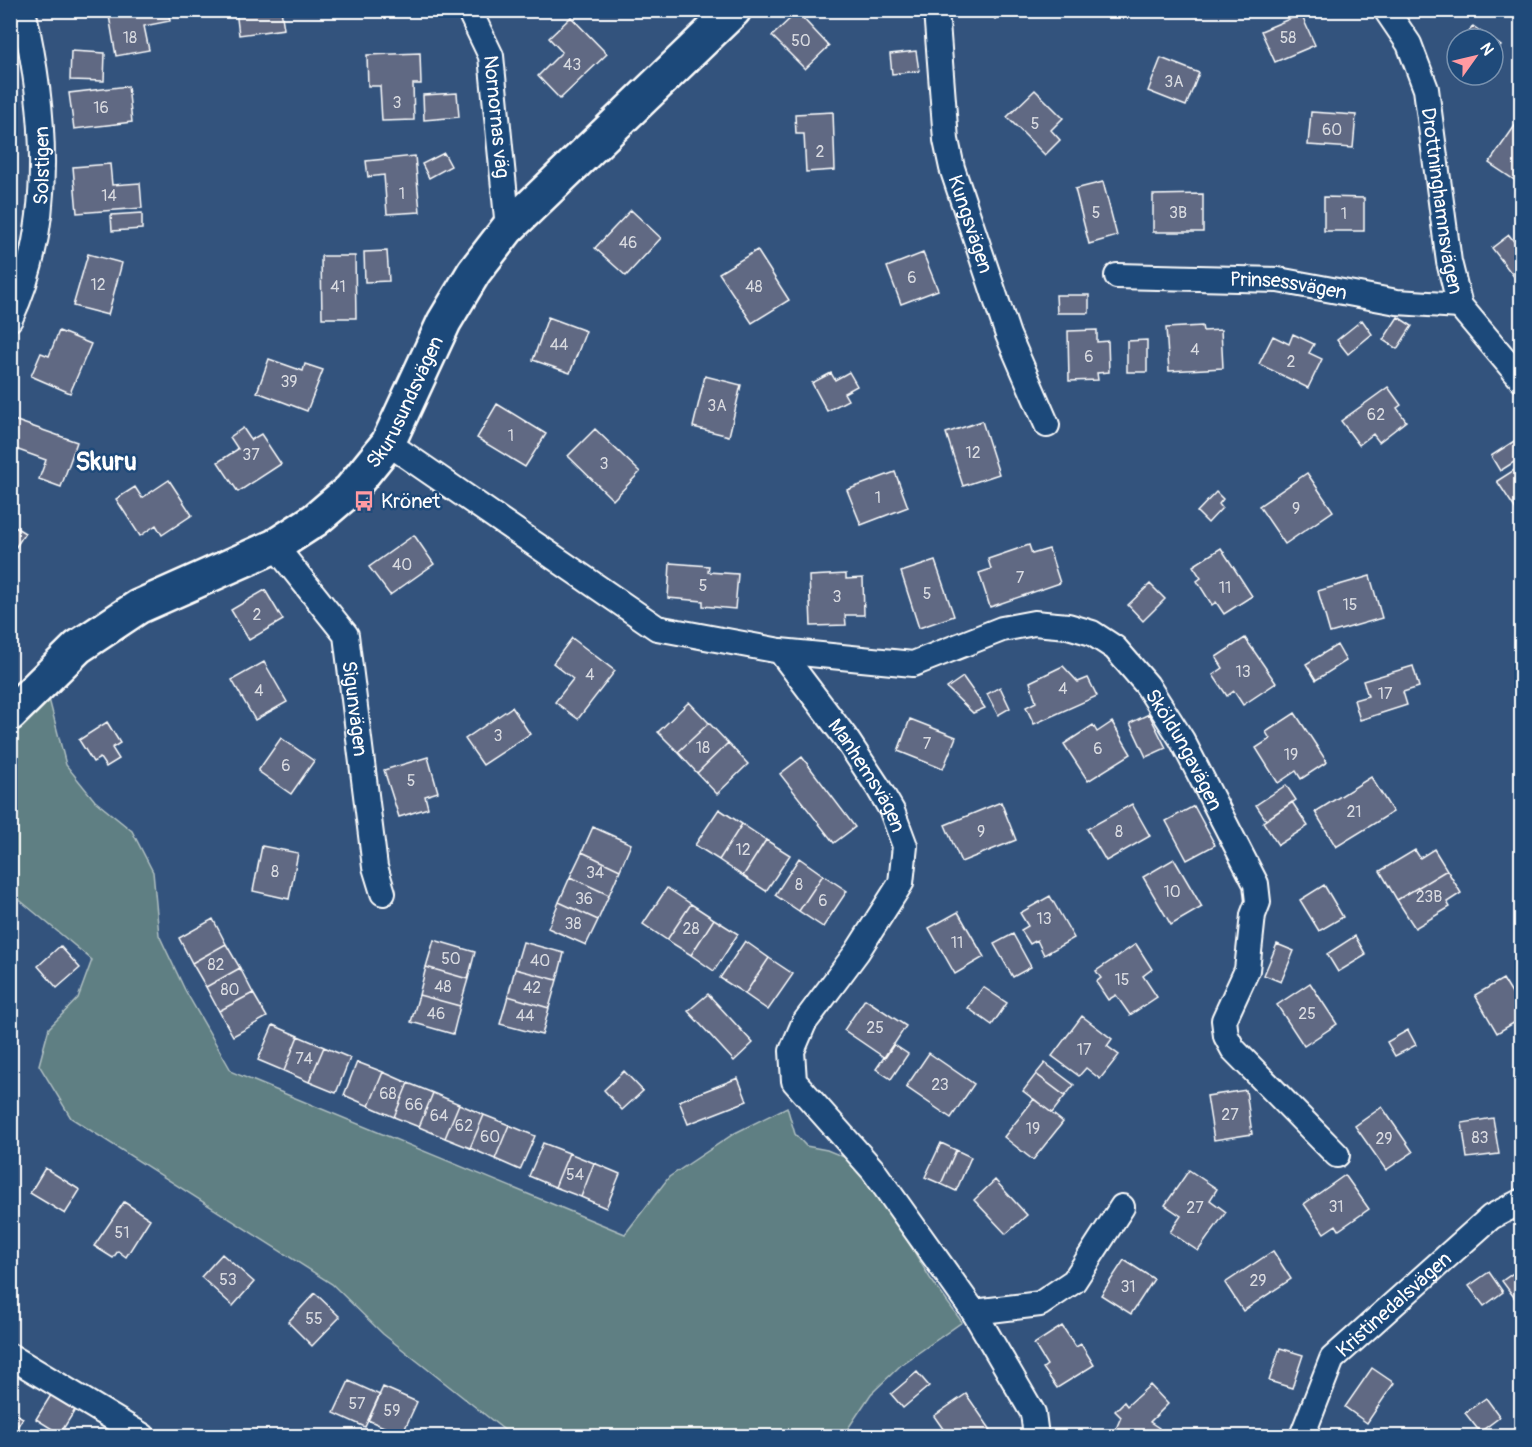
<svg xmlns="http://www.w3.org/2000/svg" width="1532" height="1447" font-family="Pangolin,sans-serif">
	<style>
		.green { fill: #5f7f83; stroke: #afbfc1; stroke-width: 1.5 }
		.building { fill: #616983; stroke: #fff; stroke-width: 1.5 }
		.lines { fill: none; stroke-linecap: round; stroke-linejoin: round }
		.street-casing { stroke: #fff; stroke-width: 28 }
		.secondary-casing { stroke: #fff; stroke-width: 38 }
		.street { stroke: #1f4a7a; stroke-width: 24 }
		.secondary { stroke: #1f4a7a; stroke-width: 33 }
		.labels { text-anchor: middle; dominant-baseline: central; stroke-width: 5; stroke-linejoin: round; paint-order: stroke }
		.number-label { font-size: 16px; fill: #d8dae0 }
		.street-label { font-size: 20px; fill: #fff; stroke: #1f4a7a }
		.poi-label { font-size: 20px; fill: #fff; stroke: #1f4a7a; text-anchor: start }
		.district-label { font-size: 26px; font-weight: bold; fill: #fff; stroke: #1f4a7a }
	</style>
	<rect width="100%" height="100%" fill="#33537d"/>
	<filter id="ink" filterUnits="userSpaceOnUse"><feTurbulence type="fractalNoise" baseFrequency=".0167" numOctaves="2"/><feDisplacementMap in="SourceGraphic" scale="12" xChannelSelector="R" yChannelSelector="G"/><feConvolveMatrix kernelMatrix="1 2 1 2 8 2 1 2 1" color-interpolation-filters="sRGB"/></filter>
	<g filter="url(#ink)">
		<path class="green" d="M48,695L66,765L95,801L132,831L153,872L159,935L185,990L232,1072L625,1234L669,1177L735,1133L787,1107L795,1134L806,1146L827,1150L849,1159L882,1198L930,1278L962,1322L901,1365L871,1394L843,1436H512L383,1334L332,1284L71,1118L39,1065L49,1028L78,998L92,960L11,893L10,734Z"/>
		<path class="building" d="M108,10H168L170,21L144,26L149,50L116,56Z
			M236,10H281L284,29L239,35Z
			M989,10H1009L995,19Z
			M797,12L829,46L805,69L772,36Z
			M1301,14L1315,45L1275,62L1261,31Z
			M571,17L607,54L560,99L538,76L562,52L549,38Z
			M1473,26L1491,39H1464Z
			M1493,40L1501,46L1493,57Z
			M71,51L105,53L104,81L70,80Z
			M916,51L919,71L892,74L890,54Z
			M420,53L421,84H413L414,120L382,121L380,86H368L367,55Z
			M1161,58L1199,73L1186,106L1148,91Z
			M128,86L132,122L74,129L69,93Z
			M1035,90L1063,118L1051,130L1060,140L1045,155L1007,117Z
			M457,93L459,117L424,120L423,95Z
			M833,112L835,170L806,172L804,134H796L795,114Z
			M1311,112L1356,115L1353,148L1308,145Z
			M1521,117H1522V185L1489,163Z
			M444,153L451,166L429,178L422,164Z
			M415,156L420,212L387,214L384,175L368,177L366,161Z
			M110,164L112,185L140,183L142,208L77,213L73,167Z
			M1103,182L1117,236L1089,244L1075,189Z
			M1203,194V232H1153V195Z
			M1324,197L1364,198V231H1324Z
			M631,210L661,238L626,276L595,248Z
			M142,213V229L112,231L111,215Z
			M1509,235L1516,244L1522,240V287L1492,248Z
			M757,250L789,300L752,323L719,273Z
			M387,251L389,281L365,282L364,252Z
			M923,253L938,290L901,304L887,267Z
			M88,254L122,263L108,315L73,306Z
			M321,256H355L356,318H322Z
			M1056,295H1089V313H1057Z
			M548,317L586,331L570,373L533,360Z
			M1398,317L1412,326L1397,349L1383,340Z
			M1362,320L1372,334L1348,354L1337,340Z
			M1202,326L1203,331L1221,330L1223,368L1169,371L1166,328Z
			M1097,330V342L1108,341L1109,372L1097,373L1098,380L1069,381L1068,331Z
			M59,331L91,344L70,393L31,376L41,353L49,356Z
			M1293,334L1314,344L1309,353L1322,359L1308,388L1259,364L1273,336L1289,344Z
			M1147,340V372H1127V341Z
			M269,359L303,371L305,364L323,370L307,411L257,392Z
			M849,372L857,386L844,393L848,400L827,411L812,383L831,373L835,380Z
			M705,376L741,385L729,436L693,427Z
			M1388,387L1401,405L1397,408L1406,421L1379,442L1373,434L1359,445L1341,421Z
			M497,404L546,434L525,467L477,438Z
			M11,419L77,442L61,487L39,479L46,460L10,447Z
			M982,421L999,474L963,486L946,433Z
			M243,428L251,440L261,434L281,464L238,492L218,462L238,449L230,437Z
			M595,429L640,472L613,500L568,456Z
			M1522,436V457L1500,471L1491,456Z
			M1522,465V519L1497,481Z
			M895,472L908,507L861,525L847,490Z
			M1307,473L1333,511L1285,544L1259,506Z
			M169,480L192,515L162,535L156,525L140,536L116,499L135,487L142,498Z
			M1216,492L1223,499L1219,504L1222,508L1208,523L1197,512Z
			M10,524L25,533L10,556Z
			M414,535L434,564L390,595L369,567Z
			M1029,545L1032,554L1049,549L1060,583L990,607L979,573L991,569L988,559Z
			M1221,548L1252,596L1224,614L1216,602L1212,605L1197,581L1201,578L1193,566Z
			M935,561L954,616L919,628L901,572Z
			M670,563L709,566L708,572L738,574L735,609L703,606V601L668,598Z
			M846,574V579L863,578L864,615H845L846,625L811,626L809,576Z
			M1370,576L1382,618L1330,633L1318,591Z
			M1150,584L1165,599L1143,621L1128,605Z
			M265,590L283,620L249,640L231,610Z
			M572,638L615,671L578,719L555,702L573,679L553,663Z
			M1245,638L1276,683L1243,705L1234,691L1227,696L1213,675L1223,668L1216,657Z
			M1337,645L1346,661L1316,680L1306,664Z
			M264,662L287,702L255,720L232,680Z
			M1063,666L1078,682L1088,678L1097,696L1034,724L1026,707L1036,702L1030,682Z
			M1413,666L1419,687L1403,692L1407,705L1360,720L1354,700L1368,696L1363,681Z
			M963,677L985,708L973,713L947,688Z
			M1000,687L1010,708L998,715L987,694Z
			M689,702L709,723L678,752L658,732Z
			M512,707L530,734L483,765L465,739Z
			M1295,713L1327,762L1301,779L1296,771L1278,783L1256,748L1270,739L1266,732Z
			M1149,714L1166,748L1146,757L1130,723Z
			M910,719L956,737L943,769L898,751Z
			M107,722L120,743L112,748L119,759L106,767L100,758L93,762L79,740Z
			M1112,722L1131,754L1088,781L1064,744L1093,725L1097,732Z
			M709,723L728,743L697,773L678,752Z
			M281,738L314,761L291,794L258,771Z
			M728,743L748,764L717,794L697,773Z
			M428,757L438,792L425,796L428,808L399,817L384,770Z
			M802,757L855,827L834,843L780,774Z
			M1371,777L1393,812L1336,847L1315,812Z
			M1286,785L1296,800L1266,820L1256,805Z
			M1001,802L1016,840L961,862L945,825Z
			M1292,802L1308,826L1278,845L1263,822Z
			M1132,804L1150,836L1106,861L1087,829Z
			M1194,806L1215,845L1187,860L1166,821Z
			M719,809L742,824L719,860L695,845Z
			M742,824L766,840L743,876L719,860Z
			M593,827L631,844L620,870L582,852Z
			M766,840L790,855L766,891L743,876Z
			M262,846L298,853L289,899L253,891Z
			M1434,849L1447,870L1397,900L1380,871L1415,850L1420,858Z
			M582,852L620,870L609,895L570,877Z
			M799,858L823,875L799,911L775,895Z
			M1174,859L1202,907L1171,925L1143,877Z
			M1447,870L1461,893L1447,902L1450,907L1415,928L1397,900Z
			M823,875L847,891L823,927L799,911Z
			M570,877L609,895L598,920L559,902Z
			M1324,885L1343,917L1319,931L1300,900Z
			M667,888L691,904L667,940L643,924Z
			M1050,896L1074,938L1044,955L1037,940L1030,944L1021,930L1028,926L1020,913Z
			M559,902L598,920L586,945L548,928Z
			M691,904L714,919L691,955L667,940Z
			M958,912L984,957L955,974L929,928Z
			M213,919L226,944L192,963L179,938Z
			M714,919L738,934L714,971L691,955Z
			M1013,934L1031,967L1013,977L994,944Z
			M1355,936L1366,955L1338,972L1327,954Z
			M434,940L475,952L468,979L426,967Z
			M745,941L769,958L745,994L720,978Z
			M523,942L564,953L557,980L515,969Z
			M226,944L240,968L206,987L192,963Z
			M1136,944L1152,969L1143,976L1157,997L1130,1015L1116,995L1108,1000L1096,982L1101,978L1096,971Z
			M1277,944L1294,951L1281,982L1264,975Z
			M60,946L80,968L57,988L38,966Z
			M769,958L793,974L768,1010L745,994Z
			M426,967L468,979L460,1006L419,995Z
			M240,968L253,993L219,1011L206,987Z
			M515,969L557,980L549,1008L508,996Z
			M1503,979L1522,1010V1018L1497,1033L1475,995Z
			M1310,983L1337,1024L1304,1046L1277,1005Z
			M983,987L1007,1003L992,1025L968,1008Z
			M253,993L267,1017L233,1036L219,1011Z
			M708,994L753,1043L734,1061L688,1011Z
			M419,995L460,1006L453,1034L411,1022Z
			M508,996L549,1008L542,1035L500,1024Z
			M865,999L906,1026L885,1058L844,1030Z
			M1082,1016L1112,1039L1107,1046L1119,1055L1100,1079L1086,1068L1079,1076L1052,1056Z
			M273,1025L298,1036L284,1071L258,1060Z
			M1408,1030L1416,1045L1395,1056L1387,1042Z
			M298,1036L324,1047L309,1082L284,1071Z
			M893,1044L908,1054L891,1079L876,1069Z
			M324,1047L350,1058L336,1093L309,1082Z
			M929,1053L974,1084L951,1118L906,1087Z
			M357,1062L383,1072L369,1106L344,1095Z
			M1045,1063L1074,1085L1065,1096L1036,1074Z
			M624,1071L643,1091L622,1110L604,1090Z
			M383,1072L408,1083L394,1117L369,1106Z
			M1036,1074L1065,1096L1052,1113L1023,1091Z
			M738,1078L747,1101L688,1124L679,1101Z
			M408,1083L433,1093L419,1127L394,1117Z
			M1246,1090L1252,1134L1214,1140L1207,1096Z
			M433,1093L459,1104L445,1138L419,1127Z
			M1034,1099L1063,1122L1033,1160L1004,1137Z
			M459,1104L484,1115L470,1148L445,1138Z
			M1382,1107L1413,1152L1386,1170L1355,1126Z
			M484,1115L509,1125L495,1159L470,1148Z
			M1493,1118L1499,1154L1467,1158L1462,1123Z
			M509,1125L535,1136L520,1170L495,1159Z
			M543,1143L569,1153L555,1187L529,1176Z
			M941,1143L956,1150L941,1184L925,1177Z
			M956,1150L971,1157L956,1191L941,1184Z
			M569,1153L594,1163L581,1197L555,1187Z
			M594,1163L620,1174L606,1208L581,1197Z
			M45,1168L80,1190L65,1214L30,1193Z
			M1189,1170L1217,1189L1210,1200L1226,1212L1198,1251L1170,1232L1181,1216L1165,1205Z
			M1345,1175L1369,1209L1339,1230L1336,1225L1324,1233L1304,1204Z
			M995,1180L1027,1215L1006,1234L974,1200Z
			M124,1202L150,1219L126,1257L118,1251L113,1258L94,1246Z
			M1273,1251L1291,1279L1243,1311L1225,1283Z
			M222,1254L254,1282L233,1306L201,1277Z
			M1124,1260L1154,1279L1131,1314L1101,1295Z
			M1522,1267V1308L1502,1281Z
			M1489,1272L1503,1292L1484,1306L1469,1286Z
			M315,1293L340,1317L312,1346L288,1322Z
			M1062,1326L1076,1347L1081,1344L1094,1365L1057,1388L1043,1368L1047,1365L1034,1344Z
			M1280,1348L1303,1355L1292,1388L1269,1381Z
			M1372,1368L1394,1383L1367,1423L1345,1407Z
			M917,1372L929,1386L903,1408L891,1394Z
			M349,1381L380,1395L365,1427L334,1413Z
			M1150,1385L1168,1404L1150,1422L1159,1428L1155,1436H1113L1121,1417L1115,1411L1124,1402L1127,1406Z
			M383,1387L417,1402L402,1435L368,1420Z
			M966,1394L995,1436H964L961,1432L948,1436L934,1416Z
			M51,1395L75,1410L60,1434L36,1419Z
			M1486,1398L1500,1417L1480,1432L1465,1413Z
			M10,1411L23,1418L11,1436H10Z"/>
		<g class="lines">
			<g class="street-casing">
				<g id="street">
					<path id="s1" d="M469,10L491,56L508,228"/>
					<path id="s2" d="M936,10L946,140L952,168L1008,335L1047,425"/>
					<path id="s3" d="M1386,10L1409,44L1426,89L1449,262L1460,306L1522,380"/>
					<path id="s4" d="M1117,276L1278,280L1397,302L1460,306"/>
					<path id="s5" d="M10,319C55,225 46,110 23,10"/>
					<path id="s6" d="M388,443L657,628L780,651L845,737L878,787L892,811L905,846L901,883L857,952L804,1023L792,1051L794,1081L873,1170L974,1312L1033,1413L1036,1436"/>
					<path id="s7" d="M275,546L346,635L375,867L383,893"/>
					<path id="s8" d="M780,651L913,664L1002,629L1034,623L1068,626L1092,633L1115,648L1147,685L1182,740L1256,884L1258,902L1253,915L1247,970L1224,1020L1226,1036L1233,1049L1337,1155"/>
					<path d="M974,1312L1040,1304L1074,1281L1122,1207"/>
					<path d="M10,1356L143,1436"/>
					<path id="s9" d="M1302,1436L1332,1359L1491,1217L1522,1201"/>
				</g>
			</g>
			<g class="secondary-casing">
				<g id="secondary">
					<path id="s10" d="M10,714L78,647L138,607L275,546L315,520L350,490L388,443L444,322L474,272L508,228L734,10"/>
				</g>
			</g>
			<use href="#street" class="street"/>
			<use href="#secondary" class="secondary"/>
		</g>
	</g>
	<defs>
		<g id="bus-bare" transform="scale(1.62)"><path d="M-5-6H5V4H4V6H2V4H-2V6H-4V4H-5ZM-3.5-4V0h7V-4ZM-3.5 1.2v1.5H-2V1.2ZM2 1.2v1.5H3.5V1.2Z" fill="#ff9aa2" stroke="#1f4a7a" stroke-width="2.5" paint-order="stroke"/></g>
	</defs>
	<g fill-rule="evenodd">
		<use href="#bus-bare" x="364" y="501"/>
	</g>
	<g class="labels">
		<g class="number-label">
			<text x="130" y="38">18</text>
			<text x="1288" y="38">58</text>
			<text x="801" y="41">50</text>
			<text x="572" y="65">43</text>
			<text x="1174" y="82">3A</text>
			<text x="397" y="103">3</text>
			<text x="101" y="108">16</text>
			<text x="1035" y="124">5</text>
			<text x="1332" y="130">60</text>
			<text x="820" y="152">2</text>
			<text x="402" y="194">1</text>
			<text x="109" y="196">14</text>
			<text x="1096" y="213">5</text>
			<text x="1178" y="213">3B</text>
			<text x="1344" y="214">1</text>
			<text x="628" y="243">46</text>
			<text x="912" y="278">6</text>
			<text x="98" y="285">12</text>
			<text x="338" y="287">41</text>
			<text x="754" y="287">48</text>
			<text x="559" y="345">44</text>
			<text x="1195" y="350">4</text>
			<text x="1089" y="357">6</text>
			<text x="1291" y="362">2</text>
			<text x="289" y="382">39</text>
			<text x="717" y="406">3A</text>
			<text x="1376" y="415">62</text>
			<text x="511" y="436">1</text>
			<text x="973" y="453">12</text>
			<text x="251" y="455">37</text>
			<text x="604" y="464">3</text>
			<text x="878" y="498">1</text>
			<text x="1296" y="509">9</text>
			<text x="402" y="565">40</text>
			<text x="1020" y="578">7</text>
			<text x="703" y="586">5</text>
			<text x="1225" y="588">11</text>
			<text x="927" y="594">5</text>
			<text x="837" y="597">3</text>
			<text x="1350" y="605">15</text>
			<text x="257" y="615">2</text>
			<text x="1243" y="672">13</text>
			<text x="590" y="675">4</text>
			<text x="1063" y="689">4</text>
			<text x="259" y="691">4</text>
			<text x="1385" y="694">17</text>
			<text x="498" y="736">3</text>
			<text x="927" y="744">7</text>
			<text x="703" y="748">18</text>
			<text x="1098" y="749">6</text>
			<text x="1291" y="755">19</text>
			<text x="286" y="766">6</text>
			<text x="411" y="781">5</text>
			<text x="1354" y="812">21</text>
			<text x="981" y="832">9</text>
			<text x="1119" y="832">8</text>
			<text x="743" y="850">12</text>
			<text x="275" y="872">8</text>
			<text x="595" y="873">34</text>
			<text x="799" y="885">8</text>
			<text x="1172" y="892">10</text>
			<text x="1429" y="897">23B</text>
			<text x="584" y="899">36</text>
			<text x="823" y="901">6</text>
			<text x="1044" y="919">13</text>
			<text x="573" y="924">38</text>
			<text x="691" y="929">28</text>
			<text x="957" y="943">11</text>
			<text x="451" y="959">50</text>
			<text x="540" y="961">40</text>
			<text x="216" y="965">82</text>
			<text x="1122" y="980">15</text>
			<text x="443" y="987">48</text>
			<text x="532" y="988">42</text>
			<text x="230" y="990">80</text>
			<text x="436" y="1014">46</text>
			<text x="1307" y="1014">25</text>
			<text x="525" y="1016">44</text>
			<text x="875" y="1028">25</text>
			<text x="1084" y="1050">17</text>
			<text x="304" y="1059">74</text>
			<text x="940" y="1085">23</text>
			<text x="388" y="1094">68</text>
			<text x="414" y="1105">66</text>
			<text x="1230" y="1115">27</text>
			<text x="439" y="1116">64</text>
			<text x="464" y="1126">62</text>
			<text x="1033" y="1129">19</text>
			<text x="490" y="1137">60</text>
			<text x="1480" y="1138">83</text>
			<text x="1384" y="1139">29</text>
			<text x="575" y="1175">54</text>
			<text x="1336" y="1207">31</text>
			<text x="1195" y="1208">27</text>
			<text x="122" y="1233">51</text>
			<text x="228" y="1280">53</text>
			<text x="1258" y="1281">29</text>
			<text x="1128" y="1287">31</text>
			<text x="314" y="1319">55</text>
			<text x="357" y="1404">57</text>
			<text x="392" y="1411">59</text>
		</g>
		<g class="street-label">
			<text stroke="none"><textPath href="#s1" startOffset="112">Nornornas väg</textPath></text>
			<text stroke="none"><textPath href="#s5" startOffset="158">Solstigen</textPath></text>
			<text stroke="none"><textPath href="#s3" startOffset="202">Drottninghamnsvägen</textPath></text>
			<text stroke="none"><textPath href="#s2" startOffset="218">Kungsvägen</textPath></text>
			<text stroke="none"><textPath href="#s4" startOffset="172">Prinsessvägen</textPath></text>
			<text stroke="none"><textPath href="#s10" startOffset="516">Skurusundsvägen</textPath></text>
			<text stroke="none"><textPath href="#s7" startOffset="188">Sigunvägen</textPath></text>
			<text stroke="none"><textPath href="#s8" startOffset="472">Sköldungavägen</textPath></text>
			<text stroke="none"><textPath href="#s6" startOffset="604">Manhemsvägen</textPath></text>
			<text stroke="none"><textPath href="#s9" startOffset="165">Kristinedalsvägen</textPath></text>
		</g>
		<g class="poi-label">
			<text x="381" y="501">Krönet</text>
		</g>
		<g class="district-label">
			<text x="106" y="462">Skuru</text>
		</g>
	</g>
	<rect width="1532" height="1447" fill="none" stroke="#1f4a7a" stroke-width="36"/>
	<rect x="18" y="18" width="1496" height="1411" fill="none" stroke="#fff" stroke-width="2" filter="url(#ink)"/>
	<g transform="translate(1475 57) rotate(56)"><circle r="28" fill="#1f4a7a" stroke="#7992af" stroke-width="1.5"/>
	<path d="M0-4.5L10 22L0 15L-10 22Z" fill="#ff9aa2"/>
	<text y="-9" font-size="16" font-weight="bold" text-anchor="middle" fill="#ffffff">N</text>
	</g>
</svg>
